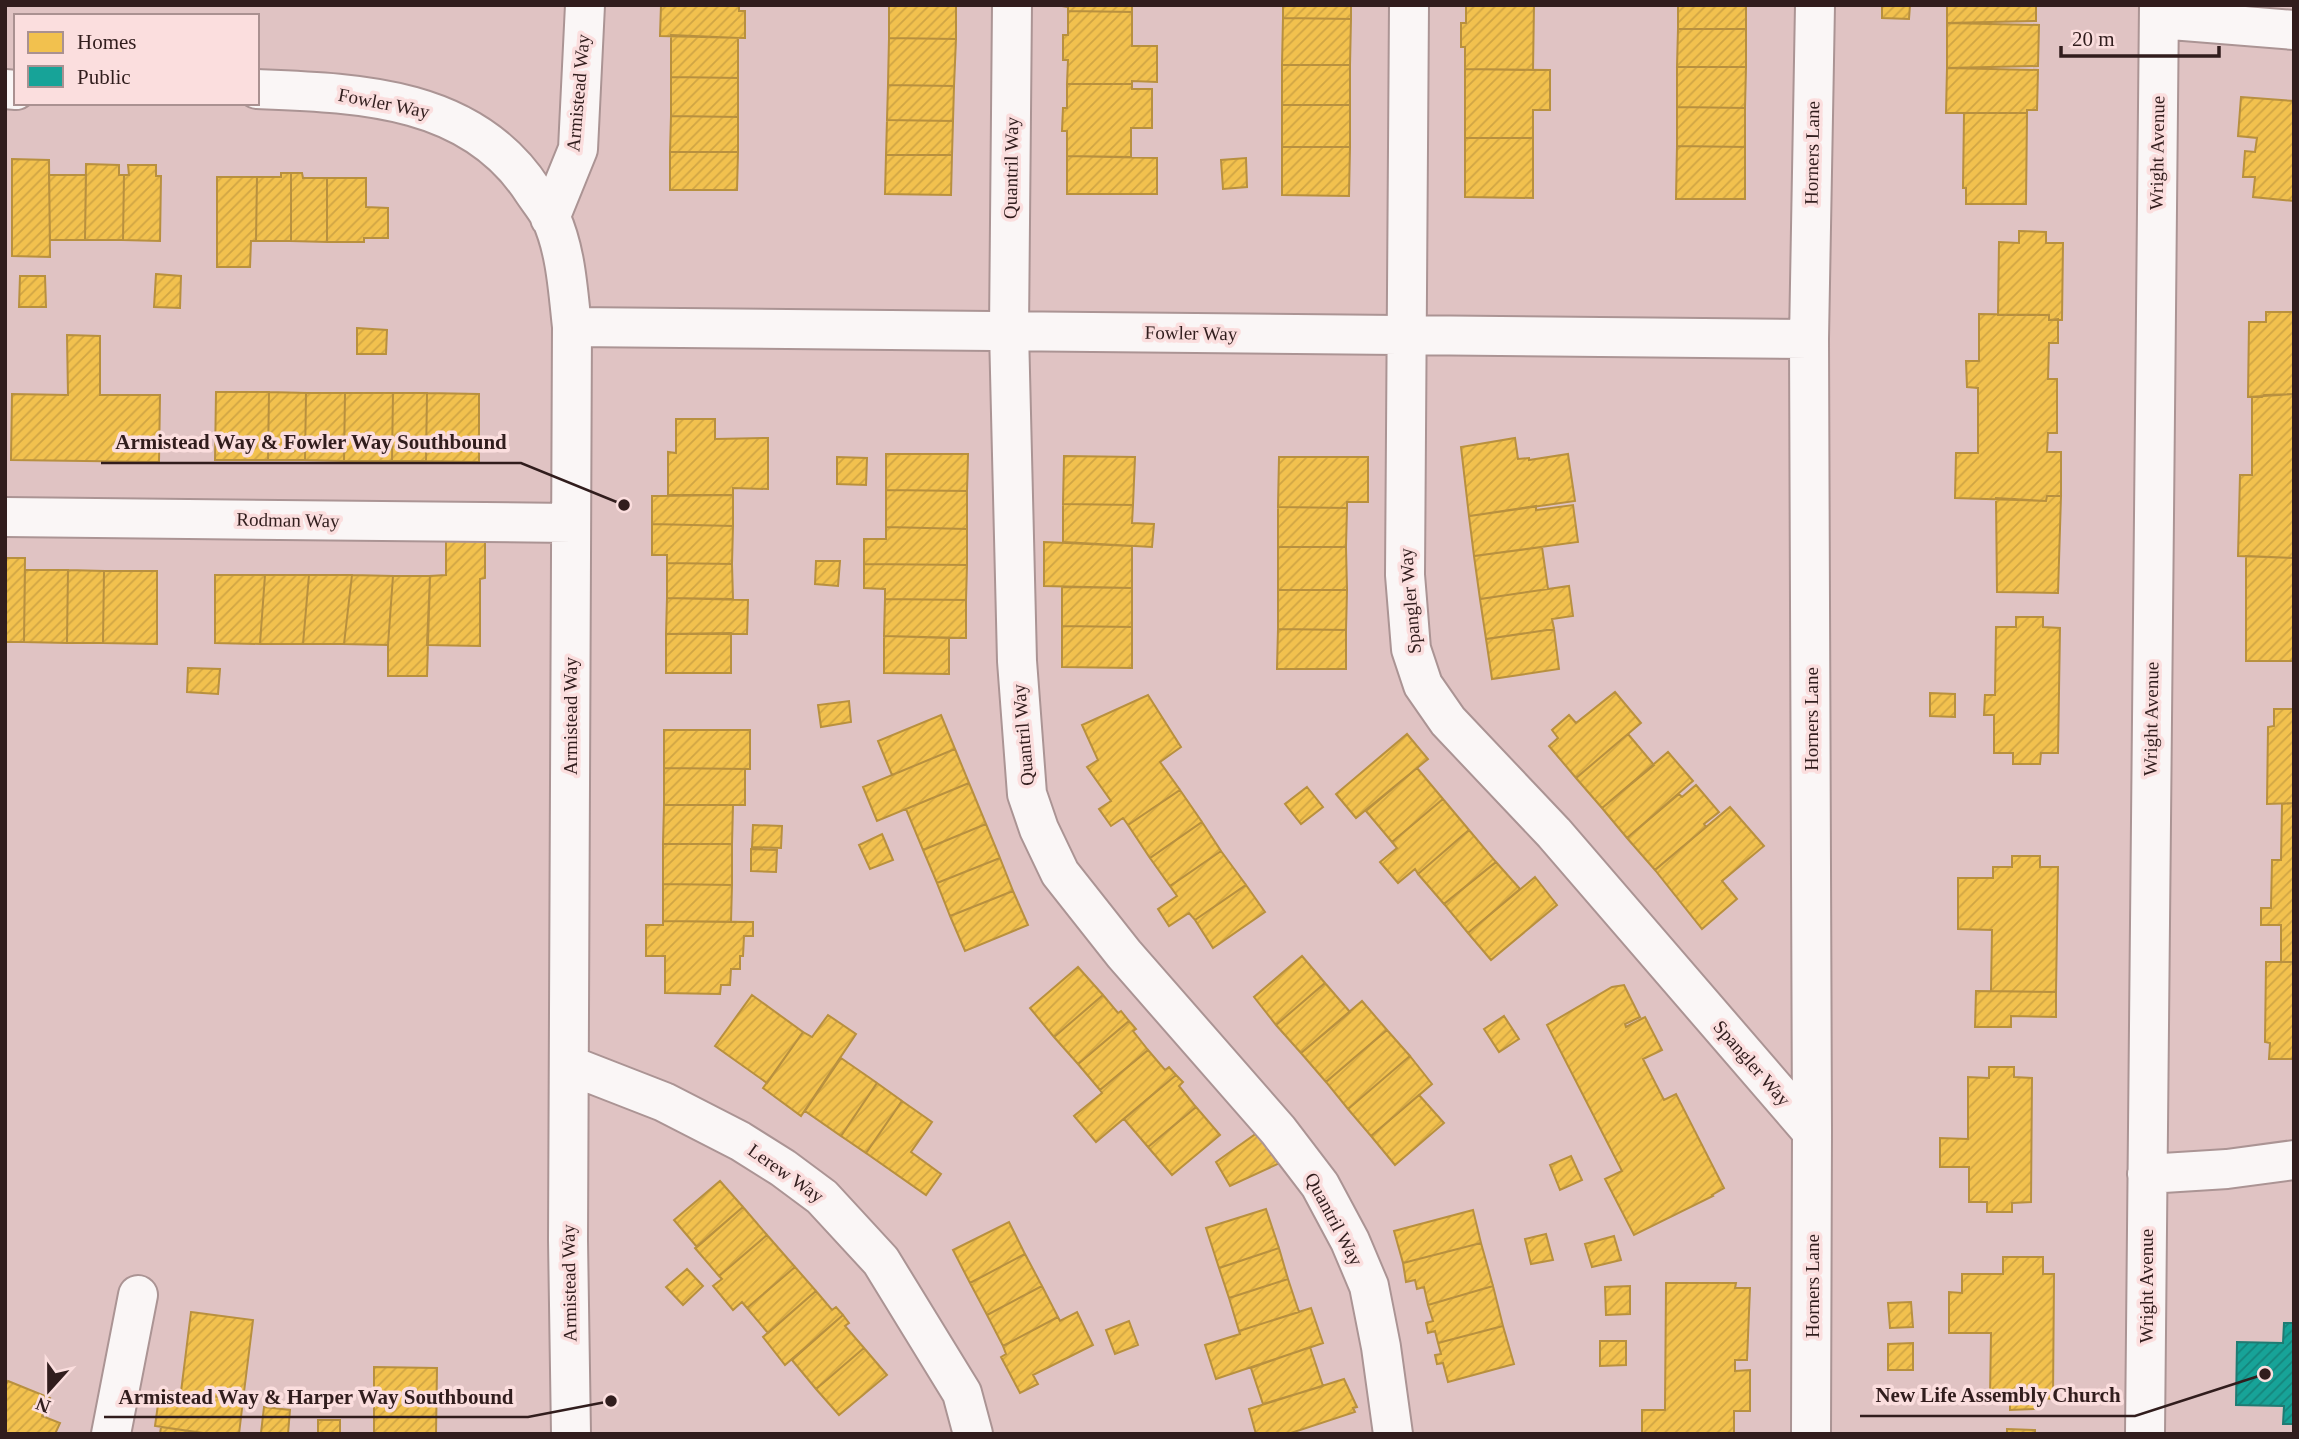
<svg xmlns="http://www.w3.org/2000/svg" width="2299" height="1439" font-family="Georgia,serif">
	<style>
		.homes { fill: url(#homes-hatch); stroke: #b8903f; stroke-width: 2 }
		.public { fill: url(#public-hatch); stroke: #1f7b73; stroke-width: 2 }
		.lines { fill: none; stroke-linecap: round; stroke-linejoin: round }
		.street-casing { stroke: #ab9494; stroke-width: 42 }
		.street { stroke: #faf6f6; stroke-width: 38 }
		.labels { text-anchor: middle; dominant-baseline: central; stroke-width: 7; stroke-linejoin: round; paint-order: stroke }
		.street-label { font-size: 19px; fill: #311d1d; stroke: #fbdede }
		.leader { fill: none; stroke: #311d1d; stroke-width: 2.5 }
		.callout-dot { fill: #311d1d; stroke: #fbdede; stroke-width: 2.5 }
		.callout-label { font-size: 21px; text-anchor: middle; font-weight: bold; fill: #311d1d; stroke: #fbdede; stroke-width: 7; stroke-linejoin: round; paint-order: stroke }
	</style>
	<defs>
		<pattern id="homes-hatch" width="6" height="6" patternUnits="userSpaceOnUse" patternTransform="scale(1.75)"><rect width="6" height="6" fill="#f2c14e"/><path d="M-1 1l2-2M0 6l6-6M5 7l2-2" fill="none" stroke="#d0a544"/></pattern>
		<pattern id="public-hatch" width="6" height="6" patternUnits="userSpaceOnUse" patternTransform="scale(1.75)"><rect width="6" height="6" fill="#17a398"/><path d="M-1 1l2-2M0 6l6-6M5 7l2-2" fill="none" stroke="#15847b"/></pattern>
	</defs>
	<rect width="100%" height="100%" fill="#e0c3c3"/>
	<path class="homes" d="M661,5H739V11H745V38L660,36Z
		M889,5H956V39L889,38Z
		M1056,5H1132V12L1068,11V7Z
		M1283,5H1351V19L1283,18Z
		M1466,5H1534L1533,70L1465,69V47H1461V23H1466Z
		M1678,5H1746V29H1678Z
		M1882,5H1910L1909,19L1882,18Z
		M1947,5H2036V21L1947,23Z
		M1068,11L1132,12V46H1157V82L1132,81V84H1067L1068,60H1063V35H1068Z
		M1283,18L1351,19L1350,65H1282Z
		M1947,23L2039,25L2038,66L1947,68Z
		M1678,29H1746V67H1677Z
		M671,35L738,38V78L671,77Z
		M889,38L956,39L954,86L888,85Z
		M1282,65H1350V105H1282Z
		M1677,67H1746L1745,108L1677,107Z
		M1947,68L2038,70L2037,110H2027V113H1946Z
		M1465,69L1550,70V110H1533V138H1465Z
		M671,77L738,78V117L671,116Z
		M1067,84H1132V89H1152V128H1131V157L1067,156V131H1062L1063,108H1067Z
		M888,85L954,86L953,121L887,120Z
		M2241,97L2294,101V201L2253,197L2255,177H2243L2245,151L2255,152L2257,138L2238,136Z
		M1282,105H1350V147H1282Z
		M1677,107L1745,108V147L1677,146Z
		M1964,113H2027L2026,204H1966V188H1963Z
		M671,116L738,117V152H670Z
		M887,120L953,121L952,155H886Z
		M1465,138H1533V198L1465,197Z
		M1677,146L1745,147V199H1676Z
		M1282,147H1350L1349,196L1282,195Z
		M670,152H738L737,190H670Z
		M886,155H952L951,195L885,194Z
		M1067,156L1157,158V194H1067Z
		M1246,158L1247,187L1223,189L1221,160Z
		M12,159L49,160L50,257L12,256Z
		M86,164L119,165V175H124L123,240H85Z
		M128,165H156V176H161L160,241L123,240L124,175H129Z
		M281,173H291V241H256L257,177H281Z
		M291,173H302L303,178H327V242L291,241Z
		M49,175H86L85,240H50Z
		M217,177H257L256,241H251L250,267H217Z
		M327,178H366V207L388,208V238H364V242H327Z
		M2019,231L2046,232V243H2063L2062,320H2049V315H1998L1999,242L2019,243Z
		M156,274L181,276L180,308L154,307Z
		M20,276H45L46,307H19Z
		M2266,312H2293L2294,394L2248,397L2249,322H2266Z
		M1979,314L2049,315V320L2058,319V343H2049L2048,379H2057V433H2048L2047,452H2061V496H2047L2046,501L1955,498L1956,453H1978V388L1967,387L1966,361H1979Z
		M357,328L387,330L386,354H357Z
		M67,335L100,336V395H160L159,462L11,460L12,394L68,395Z
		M216,392H269L268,460H215Z
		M269,392L306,393L305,460H268Z
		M306,393H345L344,461L305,460Z
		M345,393H393L392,461H344Z
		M393,393H427L426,461H392Z
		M427,393L479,394V462L426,461Z
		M2294,394V558L2238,556L2240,475H2252V397H2262L2264,395Z
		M676,419H715V439L768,438V489L733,488V495H668V452L676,453Z
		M1515,438L1518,459L1529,458V460L1568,454L1575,501L1469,516L1461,447Z
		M886,454H968L967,491L886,490Z
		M1064,456L1135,457L1133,505L1063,504Z
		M837,457L867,458L866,485L837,484Z
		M1279,457H1368V502H1347V508L1278,507Z
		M886,490L967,491V529L886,527Z
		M733,495V526L652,524V496Z
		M2047,496H2061L2058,593L1997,592L1996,498L2046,501Z
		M1063,504L1133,505L1132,523L1154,524L1152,547L1063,542Z
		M1573,505L1578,542L1474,556L1469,516L1536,506V510Z
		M1278,507L1347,508L1346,547H1278Z
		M652,524L733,526L732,564L667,563V555H652Z
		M886,527L967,529V565L864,564V539H886Z
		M446,536H485V578L480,579V646L427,645L430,576L446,575Z
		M1044,542L1132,546V588L1044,586Z
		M1278,547H1346L1347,590H1278Z
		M1542,547L1548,589L1480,599L1474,556Z
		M2246,556L2294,558V661H2246Z
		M5,558H25L24,642H5Z
		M816,561H840L838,586L815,584Z
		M667,563L732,564L733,599L667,598Z
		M864,564L967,565L966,600L885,599V589L864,588Z
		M25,570H68L67,643L24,642Z
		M68,570L104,571L103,643H67Z
		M104,571H157V644L103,643Z
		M215,575H265L260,644L215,643Z
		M265,575H309L303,644H260Z
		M309,575H352L344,644H303Z
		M352,575L393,576L388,645L344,644Z
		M393,576H430L427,676H388V645Z
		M1569,586L1573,616L1552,619L1554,629L1486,639L1480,599Z
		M1062,587L1132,588V627L1062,626Z
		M1278,590H1347L1346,630L1278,629Z
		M667,598L748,600L747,634H666Z
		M885,599L966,600V638L884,636Z
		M2016,617H2043V627L2060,628L2058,753H2041L2040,764H2013V753H1994V715H1984L1985,695H1995L1996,627H2016Z
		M1062,626L1132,627V668L1062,667Z
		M1278,629L1346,630V669H1277Z
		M1554,629L1559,669L1492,679L1486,639Z
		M731,633V673H666V634Z
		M884,636L949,638V674L884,673Z
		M188,668L220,669L218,694L187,692Z
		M1615,692L1641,723L1576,778L1549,746L1558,738L1552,730L1569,715L1576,723Z
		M1930,693L1955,694V717L1930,716Z
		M1148,695L1181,747L1160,762L1180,790L1128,825L1123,818L1111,826L1099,809L1111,801L1087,767L1098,760L1082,725Z
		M849,701L851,722L821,727L818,705Z
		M2274,709H2294V803L2267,804L2268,727L2274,726Z
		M941,715L955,749L892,775L878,741Z
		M664,730H750V769L664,768Z
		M1407,734L1428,759L1356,818L1336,794Z
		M1628,734L1654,765L1602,808L1576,778Z
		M955,749L969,783L877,821L863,787Z
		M1668,752L1693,781L1627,838L1602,808Z
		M664,768L745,769V805H664Z
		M1417,768L1443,799L1392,842L1366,811Z
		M969,783L986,824L923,850L906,809Z
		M1696,785L1719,812L1704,824L1706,827L1655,870L1627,838L1679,794L1682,797Z
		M1307,787L1323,807L1301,824L1285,804Z
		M1180,790L1202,822L1150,858L1128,825Z
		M1443,799L1469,830L1418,874L1415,869L1398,883L1380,862L1397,848L1392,842Z
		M2294,803V962H2281V925H2261V908H2271L2272,860H2281L2282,804Z
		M664,805H733L732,844H663Z
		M1730,807L1764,846L1722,881L1737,899L1702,929L1655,870Z
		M1202,822L1221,851L1170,886L1150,858Z
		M986,824L1000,858L937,883L923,850Z
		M753,825L782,826L781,848L752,847Z
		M1469,830L1496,862L1444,904L1418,874Z
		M882,834L893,860L870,869L859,845Z
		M663,844H732V885L663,884Z
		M751,849L777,850L776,872L751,871Z
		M1221,851L1246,885L1195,920L1189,913L1169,926L1158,909L1177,896L1170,886Z
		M2012,856H2040V867H2058L2056,992L1991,991L1992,930L1958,929V878H1993V867H2012Z
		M1000,858L1013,891L950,916L937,883Z
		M1496,862L1520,889L1468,933L1444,904Z
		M1535,877L1557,905L1491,960L1468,933Z
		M663,884L732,885L731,922L663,921Z
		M1246,885L1265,912L1213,948L1195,920Z
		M1013,891L1028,925L965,951L950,916Z
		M663,921L753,922V936H744L743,956H740V969H731L730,985H721L720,994L665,993V956H646V925H663Z
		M1302,956L1325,983L1276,1025L1254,997Z
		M2266,962H2294V1059H2269L2270,1043L2265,1042Z
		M1078,967L1103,995L1054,1037L1030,1008Z
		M1325,983L1350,1012L1301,1053L1276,1025Z
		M1624,985L1640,1017L1625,1024L1626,1027L1645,1017L1662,1050L1643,1059L1664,1100L1676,1094L1724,1188L1712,1195L1713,1196L1634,1235L1605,1179L1622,1171L1547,1025L1612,987Z
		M1976,991L2056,992V1017L2011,1016V1027H1975Z
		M752,995L803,1032L767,1083L715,1046Z
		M1103,995L1118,1013L1121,1011L1129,1021L1078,1064L1054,1037Z
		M1362,1001L1387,1030L1326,1082L1301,1053Z
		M828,1015L856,1034L801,1116L763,1088L803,1032L812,1037Z
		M1504,1016L1519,1039L1499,1052L1484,1029Z
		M1129,1021L1136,1029L1133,1031L1148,1050L1100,1090L1078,1064Z
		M1387,1030L1410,1056L1348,1109L1326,1082Z
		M1148,1050L1165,1070L1169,1067L1176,1075L1096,1142L1074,1116L1102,1093L1100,1090Z
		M1410,1056L1432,1084L1371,1136L1348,1109Z
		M841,1058L877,1083L841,1136L805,1111Z
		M1989,1067H2014V1077L2032,1078L2031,1202L2012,1203V1212H1987V1202H1969V1167H1940V1138L1968,1139V1077L1989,1078Z
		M1176,1075L1183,1082L1179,1086L1196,1107L1148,1147L1124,1119Z
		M877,1083L902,1101L866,1153L841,1136Z
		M1419,1095L1444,1123L1395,1165L1371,1136Z
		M902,1101L932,1122L911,1152L941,1174L926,1195L866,1153Z
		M1196,1107L1220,1135L1172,1175L1148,1147Z
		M1264,1128L1284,1161L1230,1186L1216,1162Z
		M1571,1156L1582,1180L1560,1190L1550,1165Z
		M720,1181L743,1207L697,1247L674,1220Z
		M743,1207L767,1235L719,1276L695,1248Z
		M1266,1209L1279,1248L1219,1268L1206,1228Z
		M1473,1210L1481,1243L1403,1263L1394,1231Z
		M1009,1222L1025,1254L970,1283L953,1250Z
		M1546,1234L1553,1260L1531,1264L1525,1239Z
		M767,1235L795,1267L747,1308L742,1302L733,1310L713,1286L722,1279L719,1276Z
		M1614,1236L1621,1260L1592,1267L1585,1244Z
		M1481,1243L1493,1286L1428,1305L1424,1287L1417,1289L1415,1280L1406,1282L1403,1263Z
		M1279,1248L1288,1279L1229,1298L1219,1268Z
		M1025,1254L1042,1286L987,1315L970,1283Z
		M2003,1257H2043V1274H2054L2053,1399L2035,1398V1409L2010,1410V1398H1990L1991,1333H1949V1292L1962,1293V1274H2003Z
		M795,1267L816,1291L768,1333L747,1308Z
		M687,1269L703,1286L683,1305L666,1287Z
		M1288,1279L1299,1312L1239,1331L1229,1298Z
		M1666,1283H1736L1735,1288H1750L1747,1360H1735V1371L1750,1370V1411H1734V1434H1642V1410H1665Z
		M1042,1286L1058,1317L1003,1346L987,1315Z
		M1493,1286L1503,1326L1438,1343L1435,1331L1428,1333L1426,1323L1433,1321L1428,1305Z
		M1630,1286V1314L1606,1315L1605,1287Z
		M816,1291L832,1310L836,1307L843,1315L785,1365L763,1337Z
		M1911,1302L1913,1327L1890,1328L1888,1303Z
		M1311,1308L1323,1343L1216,1379L1205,1345L1240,1334L1239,1331Z
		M191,1312L253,1320L243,1400L181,1392Z
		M1077,1312L1093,1345L1033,1375L1038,1384L1020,1393L1001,1357L1006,1354L1003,1346L1058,1317L1060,1321Z
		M843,1315L849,1323L845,1326L864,1348L816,1389L792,1360Z
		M1129,1321L1138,1345L1115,1354L1106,1330Z
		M1503,1326L1514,1364L1448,1382L1443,1363L1437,1364L1435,1355L1441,1354L1438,1343Z
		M1600,1341H1626V1365L1600,1366Z
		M1913,1343V1370H1888V1344Z
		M1310,1347L1323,1386L1263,1404L1251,1368Z
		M864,1348L887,1375L839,1415L816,1389Z
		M374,1367L437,1368L436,1434H374Z
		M1344,1379L1357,1407L1353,1408L1355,1412L1288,1434H1256L1249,1409Z
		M8,1381L50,1398L42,1416L60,1423L55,1434H5V1386Z
		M160,1390L243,1400L239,1434H210L155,1426Z
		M264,1407L290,1410L288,1434L261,1433Z
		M318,1420H340V1434H318Z
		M161,1427L210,1434H160Z
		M2007,1429L2035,1430V1434H2007Z"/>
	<path class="public" d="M2284,1323H2294V1424H2283L2284,1406L2236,1405L2237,1342L2283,1343Z"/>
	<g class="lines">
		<g class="street-casing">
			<path id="street" d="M1012,5L1009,331L1017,661L1027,794L1039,829L1060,873L1124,954L1278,1130L1320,1185L1350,1241L1369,1286L1381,1347L1393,1434
				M1409,5L1405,575L1411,649L1423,685L1448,721L1554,833L1812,1132
				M2159,19L2294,30
				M5,89L16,90
				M257,89C359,93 472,96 533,191C539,200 546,208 551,218C566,251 568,291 572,327L568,1240L571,1434
				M550,218L578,149L585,5
				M572,327L1809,339
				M5,517L571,523
				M569,1065L664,1102L740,1141L783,1168L822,1197L881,1261L962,1393L973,1434
				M2147,1174L2227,1169L2294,1160
				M111,1434L138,1295
				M1811,1434L1812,1132L1809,339L1815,5
				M2145,1434L2159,5"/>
		</g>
		<use href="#street" class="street"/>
	</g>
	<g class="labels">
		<g class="street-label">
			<text transform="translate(578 93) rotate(-85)">Armistead Way</text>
			<text transform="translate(384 103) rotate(11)">Fowler Way</text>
			<text transform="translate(1812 153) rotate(-89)">Horners Lane</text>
			<text transform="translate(2157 153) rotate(-89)">Wright Avenue</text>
			<text transform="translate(1011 168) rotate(-89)">Quantril Way</text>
			<text transform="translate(1191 333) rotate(1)">Fowler Way</text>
			<text transform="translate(288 520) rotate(1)">Rodman Way</text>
			<text transform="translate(1410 601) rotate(-95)">Spangler Way</text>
			<text transform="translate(570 716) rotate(-90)">Armistead Way</text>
			<text transform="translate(1811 719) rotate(-90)">Horners Lane</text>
			<text transform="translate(2151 719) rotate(-89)">Wright Avenue</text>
			<text transform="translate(1023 735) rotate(-95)">Quantril Way</text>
			<text transform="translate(1752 1063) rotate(49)">Spangler Way</text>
			<text transform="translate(786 1173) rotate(35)">Lerew Way</text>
			<text transform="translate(1334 1219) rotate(62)">Quantril Way</text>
			<text transform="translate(569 1283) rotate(-91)">Armistead Way</text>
			<text transform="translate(1812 1286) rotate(-90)">Horners Lane</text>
			<text transform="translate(2146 1286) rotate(-90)">Wright Avenue</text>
		</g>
	</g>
	<path class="leader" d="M624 505L521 463H101M2265 1374L2135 1416H1860M611 1401L528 1417H104"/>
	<g class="callout-dot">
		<circle cx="624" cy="505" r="7"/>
		<circle cx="2265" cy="1374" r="7"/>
		<circle cx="611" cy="1401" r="7"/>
	</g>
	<g class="callout-label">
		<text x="311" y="449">Armistead Way &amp; Fowler Way Southbound</text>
		<text x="1998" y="1402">New Life Assembly Church</text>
		<text x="316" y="1404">Armistead Way &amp; Harper Way Southbound</text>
	</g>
	<rect width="2299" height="1439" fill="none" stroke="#311d1d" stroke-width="14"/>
	<rect x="14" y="14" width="245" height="91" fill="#fbdede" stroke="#aa9191" stroke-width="2"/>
	<rect x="28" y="32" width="35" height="21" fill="#f2c14e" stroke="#aa9191" stroke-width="2"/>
	<text x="77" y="49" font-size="21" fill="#311d1d">Homes</text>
	<rect x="28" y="66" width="35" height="21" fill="#17a398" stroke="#aa9191" stroke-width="2"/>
	<text x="77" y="84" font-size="21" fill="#311d1d">Public</text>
	<g transform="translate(49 1390) rotate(201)" stroke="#fbdede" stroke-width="5" paint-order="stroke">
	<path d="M0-5L12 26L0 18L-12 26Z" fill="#311d1d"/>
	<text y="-10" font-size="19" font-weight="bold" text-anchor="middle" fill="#311d1d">N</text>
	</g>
	<path d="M2061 46v10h158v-10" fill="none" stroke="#311d1d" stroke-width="3.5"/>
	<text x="2072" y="46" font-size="21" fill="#311d1d" stroke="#fbdede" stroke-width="5" paint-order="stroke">20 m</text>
</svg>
